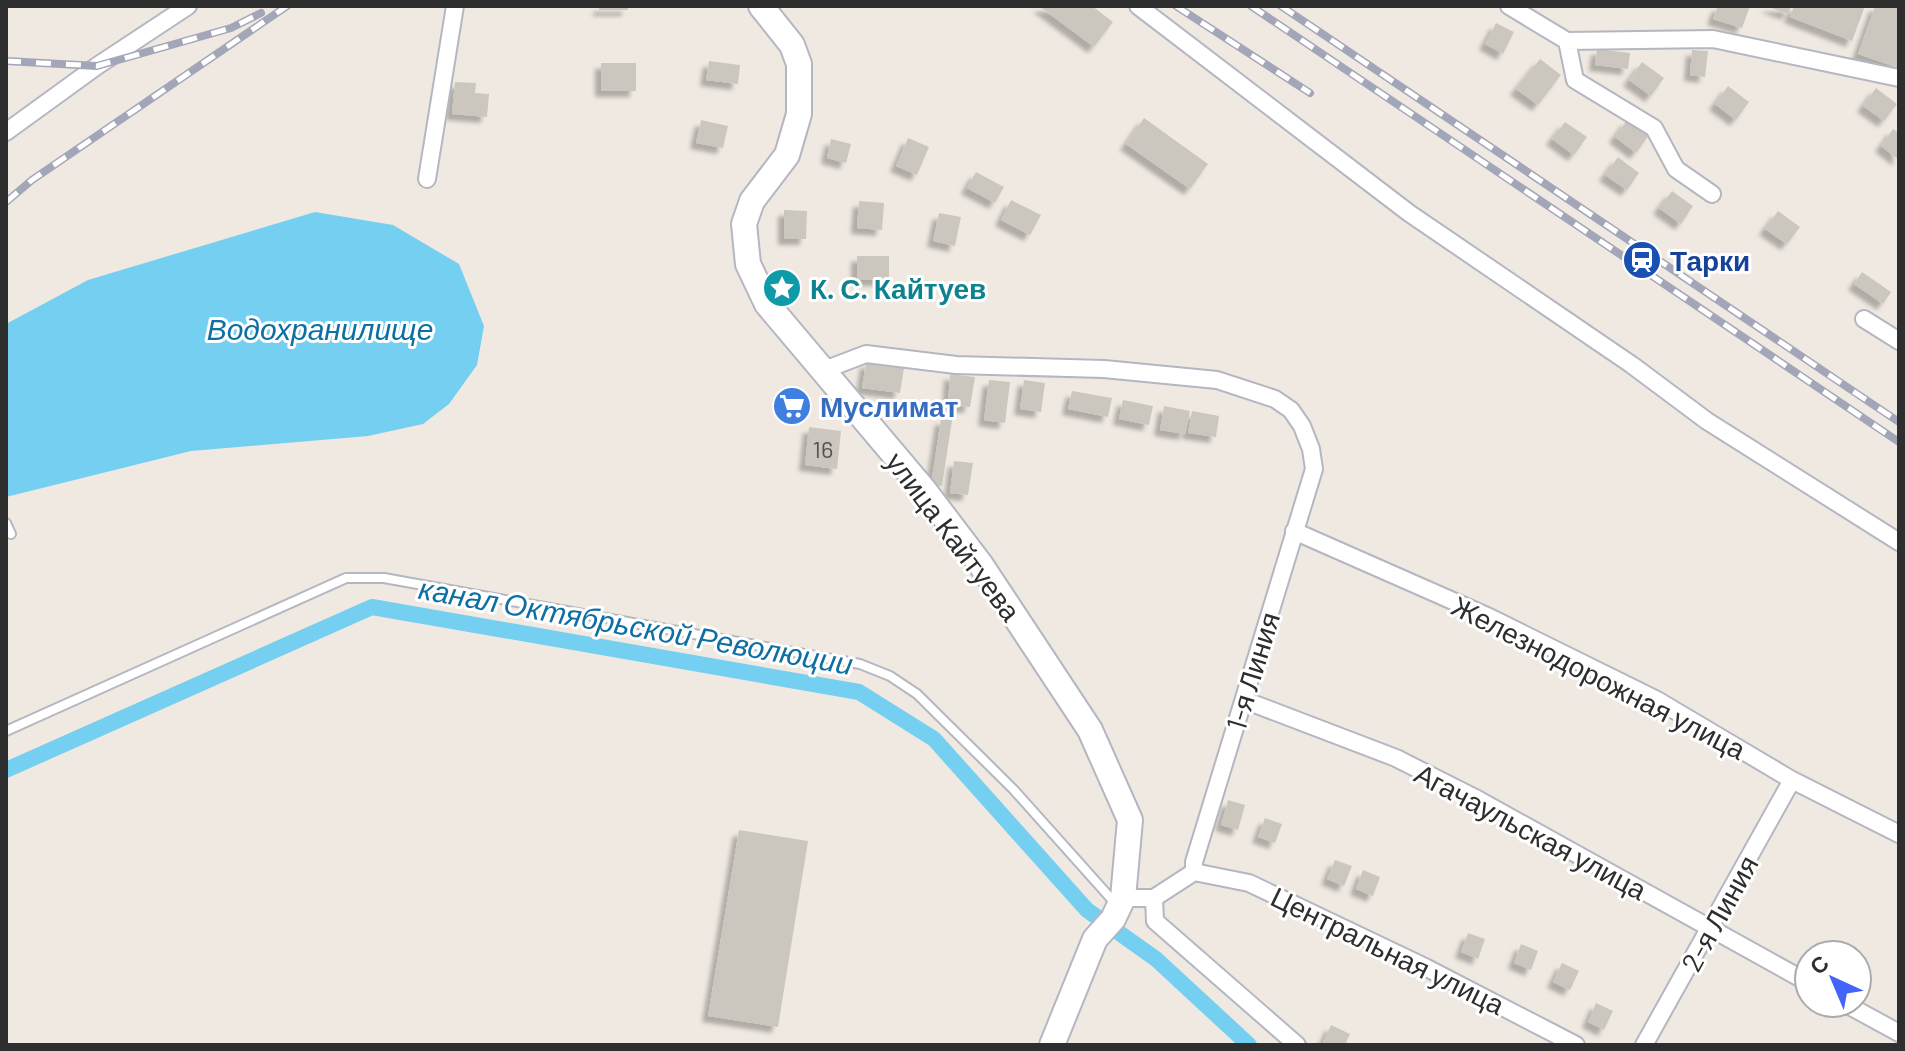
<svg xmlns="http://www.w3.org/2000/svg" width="1905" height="1051" font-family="Barlow,sans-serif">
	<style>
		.water { fill: #75cff0 }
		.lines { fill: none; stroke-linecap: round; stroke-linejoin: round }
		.canal { stroke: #75cff0; stroke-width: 16 }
		.building { fill: #cbc7bf; filter: url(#shadow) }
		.lane-casing { stroke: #b4b7c1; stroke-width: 12 }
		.street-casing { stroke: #b4b7c1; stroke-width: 20 }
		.secondary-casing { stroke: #b4b7c1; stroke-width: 28 }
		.lane { stroke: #fff; stroke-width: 8 }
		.street { stroke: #fff; stroke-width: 16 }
		.secondary { stroke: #fff; stroke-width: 24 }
		.rail-casing { stroke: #a3a6b8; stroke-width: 8 }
		.rail { stroke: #fff; stroke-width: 5; stroke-dasharray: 15; stroke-linecap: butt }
		.labels { text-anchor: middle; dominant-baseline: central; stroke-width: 6; stroke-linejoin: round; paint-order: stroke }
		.number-label { font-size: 24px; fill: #555452 }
		.transit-label { font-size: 28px; font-weight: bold; fill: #164399; stroke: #fff; text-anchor: start }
		.culture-label { font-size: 28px; font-weight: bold; fill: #0d838f; stroke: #fff; text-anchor: start }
		.shop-label { font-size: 28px; font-weight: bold; fill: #366cbe; stroke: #fff; text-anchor: start }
		.street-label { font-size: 28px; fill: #2e2e2e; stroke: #fff }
		.water-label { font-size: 30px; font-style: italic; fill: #0d6fa3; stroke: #fff }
	</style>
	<defs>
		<filter id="shadow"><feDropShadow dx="-6" dy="6" stdDeviation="2" flood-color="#0004"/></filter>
	</defs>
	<rect width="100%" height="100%" fill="#efe9e1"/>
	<path class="water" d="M315,212L393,225L459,264L484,326L477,365L449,404L423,424L368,436L191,451L6,497V324L88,280Z"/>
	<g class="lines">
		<path class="canal" d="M6,770L372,607L859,692L934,739L1087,910L1156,959L1249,1045"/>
	</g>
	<path class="building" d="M599,6H628V10H599Z
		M1039,6H1092L1113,22L1094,47Z
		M1718,6H1750L1742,28L1713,19Z
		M1766,6H1791L1788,14Z
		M1794,6H1865L1852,41L1790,17Z
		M1875,6H1899V68L1858,54Z
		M1496,23L1514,32L1503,54L1485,44Z
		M1597,49L1630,53L1628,69L1595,65Z
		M1692,50L1708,51L1705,77L1690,75Z
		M1540,59L1561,75L1538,105L1516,89Z
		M709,61L740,65L738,84L706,80Z
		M1642,62L1664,78L1651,96L1629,80Z
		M601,63H636V91H601Z
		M455,82L476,83L475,93L489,94L487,117L452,114Z
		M1728,86L1749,102L1736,120L1715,104Z
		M1876,88L1897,104L1884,121L1863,106Z
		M1144,118L1208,164L1190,189L1126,144Z
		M701,120L728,126L723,148L696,143Z
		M1627,120L1649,135L1636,153L1615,137Z
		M1565,122L1587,137L1574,155L1552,139Z
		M1893,129L1899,133V160L1881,146Z
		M908,138L929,147L917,175L896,166Z
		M831,139L851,144L846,163L827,158Z
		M1618,157L1639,173L1627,190L1605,175Z
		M976,172L1004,187L995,203L967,188Z
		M1672,191L1693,206L1681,224L1659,208Z
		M1011,200L1041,215L1030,235L1001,220Z
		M859,201L884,203L882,230L857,228Z
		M784,210L807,211L806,239H784Z
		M1778,211L1800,227L1787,244L1765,229Z
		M939,213L961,217L955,246L933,241Z
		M857,256H889V280H857Z
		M1862,272L1891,292L1883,304L1854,284Z
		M866,362L904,368L900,393L862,388Z
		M950,374L975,377L970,407L948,405Z
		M989,380L1010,382L1005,423L984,420Z
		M1024,380L1045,383L1041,412L1020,409Z
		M1072,391L1112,398L1108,417L1068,409Z
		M1123,400L1153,406L1149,425L1119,419Z
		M1164,406L1190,411L1185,434L1160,430Z
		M1192,411L1219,416L1216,437L1188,433Z
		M941,419L952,420L942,486L931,485Z
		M809,427L841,431L837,469L805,465Z
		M954,461L973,463L968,495L950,493Z
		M1228,800L1245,805L1238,830L1221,825Z
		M1265,818L1282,824L1275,843L1258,837Z
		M739,830L808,841L778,1027L708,1016Z
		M1335,860L1352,866L1344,886L1327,879Z
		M1363,870L1380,877L1373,896L1356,889Z
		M1468,933L1485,939L1478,959L1461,952Z
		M1521,944L1538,951L1531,970L1514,963Z
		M1562,963L1579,971L1570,990L1553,982Z
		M1596,1003L1613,1011L1604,1030L1588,1022Z
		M1331,1025L1350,1034L1345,1045H1322Z"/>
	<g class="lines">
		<g class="lane-casing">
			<path id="lane" d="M6,523L11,534
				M6,731L346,578H384L860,664L890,676L917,694L1013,789L1115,903"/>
		</g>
		<g class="street-casing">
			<path id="street" d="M1138,6L1409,213L1632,365L1707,421L1899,542
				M1509,6L1567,41L1713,39L1899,78
				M1567,41L1575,80L1654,128L1676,169L1712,194
				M6,132L97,66L188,6
				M427,179L455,6
				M1864,319L1899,341
				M824,370L866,354L956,365L1104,369L1217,380L1275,399L1291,410L1302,426L1311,449L1314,469L1194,862V872
				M1294,531L1487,616L1657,700L1792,780L1899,834
				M1244,700L1396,758L1479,800L1809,983
				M1194,872L1249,883L1425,967L1576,1045
				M1123,898H1154L1194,872
				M1154,898L1155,921L1297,1045
				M1844,1003L1899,1033
				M1644,1045L1792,780"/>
		</g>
		<g class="secondary-casing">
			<path id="secondary" d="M761,6L792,45L799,64V114L787,155L752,201L744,224L748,264L767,304L924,490L981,565L1090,730L1130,820L1123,898L1113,919L1095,939L1052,1045"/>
		</g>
		<use href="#lane" class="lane"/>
		<use href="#street" class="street"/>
		<use href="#secondary" class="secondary"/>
		<g class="rail-casing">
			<path id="rail" d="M1176,6L1310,93
				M1251,6L1899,442
				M1281,6L1899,422
				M6,61L97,66L231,28L261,13
				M6,202L32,180L287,6"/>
		</g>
		<use href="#rail" class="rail"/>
	</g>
	<defs>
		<g id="station-disc" transform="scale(2)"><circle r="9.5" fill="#1a4fb4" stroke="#fff"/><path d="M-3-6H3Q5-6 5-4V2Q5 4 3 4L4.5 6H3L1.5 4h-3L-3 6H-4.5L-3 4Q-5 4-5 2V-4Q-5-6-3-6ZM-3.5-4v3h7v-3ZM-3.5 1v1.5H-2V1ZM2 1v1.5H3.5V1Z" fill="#fff"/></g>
		<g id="sight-disc" transform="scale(2)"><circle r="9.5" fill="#0f9aa8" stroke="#fff"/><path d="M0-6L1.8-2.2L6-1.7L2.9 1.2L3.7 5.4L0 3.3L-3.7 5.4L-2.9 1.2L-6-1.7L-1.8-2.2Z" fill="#fff"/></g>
		<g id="supermarket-disc" transform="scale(2)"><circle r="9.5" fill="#3f7fe0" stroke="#fff"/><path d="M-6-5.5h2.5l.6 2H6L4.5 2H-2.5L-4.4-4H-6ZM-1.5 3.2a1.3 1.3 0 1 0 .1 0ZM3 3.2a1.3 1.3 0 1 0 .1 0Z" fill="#fff"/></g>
	</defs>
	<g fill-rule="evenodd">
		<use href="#station-disc" x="1642" y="260"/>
		<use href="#sight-disc" x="782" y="288"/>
		<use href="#supermarket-disc" x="792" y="406"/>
	</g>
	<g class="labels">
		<g class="number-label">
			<text x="823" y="448">16</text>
		</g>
		<g class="transit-label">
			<text x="1670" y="260">Тарки</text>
		</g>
		<g class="culture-label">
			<text x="810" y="288">К. С. Кайтуев</text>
		</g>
		<g class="shop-label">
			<text x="820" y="406">Муслимат</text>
		</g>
		<g class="street-label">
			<text transform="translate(954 536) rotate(53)">улица Кайтуева</text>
			<text transform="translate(1252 671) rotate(-73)">1-я Линия</text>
			<text transform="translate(1599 677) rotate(27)">Железнодорожная улица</text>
			<text transform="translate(1531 831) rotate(28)">Агачаульская улица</text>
			<text transform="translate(1719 913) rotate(-61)">2-я Линия</text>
			<text transform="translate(1388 950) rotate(26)">Центральная улица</text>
		</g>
		<g class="water-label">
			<text x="320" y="328">Водохранилище</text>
			<text transform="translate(636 625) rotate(10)">канал Октябрьской Революции</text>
		</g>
	</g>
	<rect width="1905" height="1051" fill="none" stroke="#2e2e2e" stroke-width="16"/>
	<g transform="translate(1833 979) rotate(316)"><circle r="38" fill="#ffffff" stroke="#ababab" stroke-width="2"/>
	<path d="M0-6L14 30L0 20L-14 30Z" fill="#4264fb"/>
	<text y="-12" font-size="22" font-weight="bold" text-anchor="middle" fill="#2e2e2e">С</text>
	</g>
</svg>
